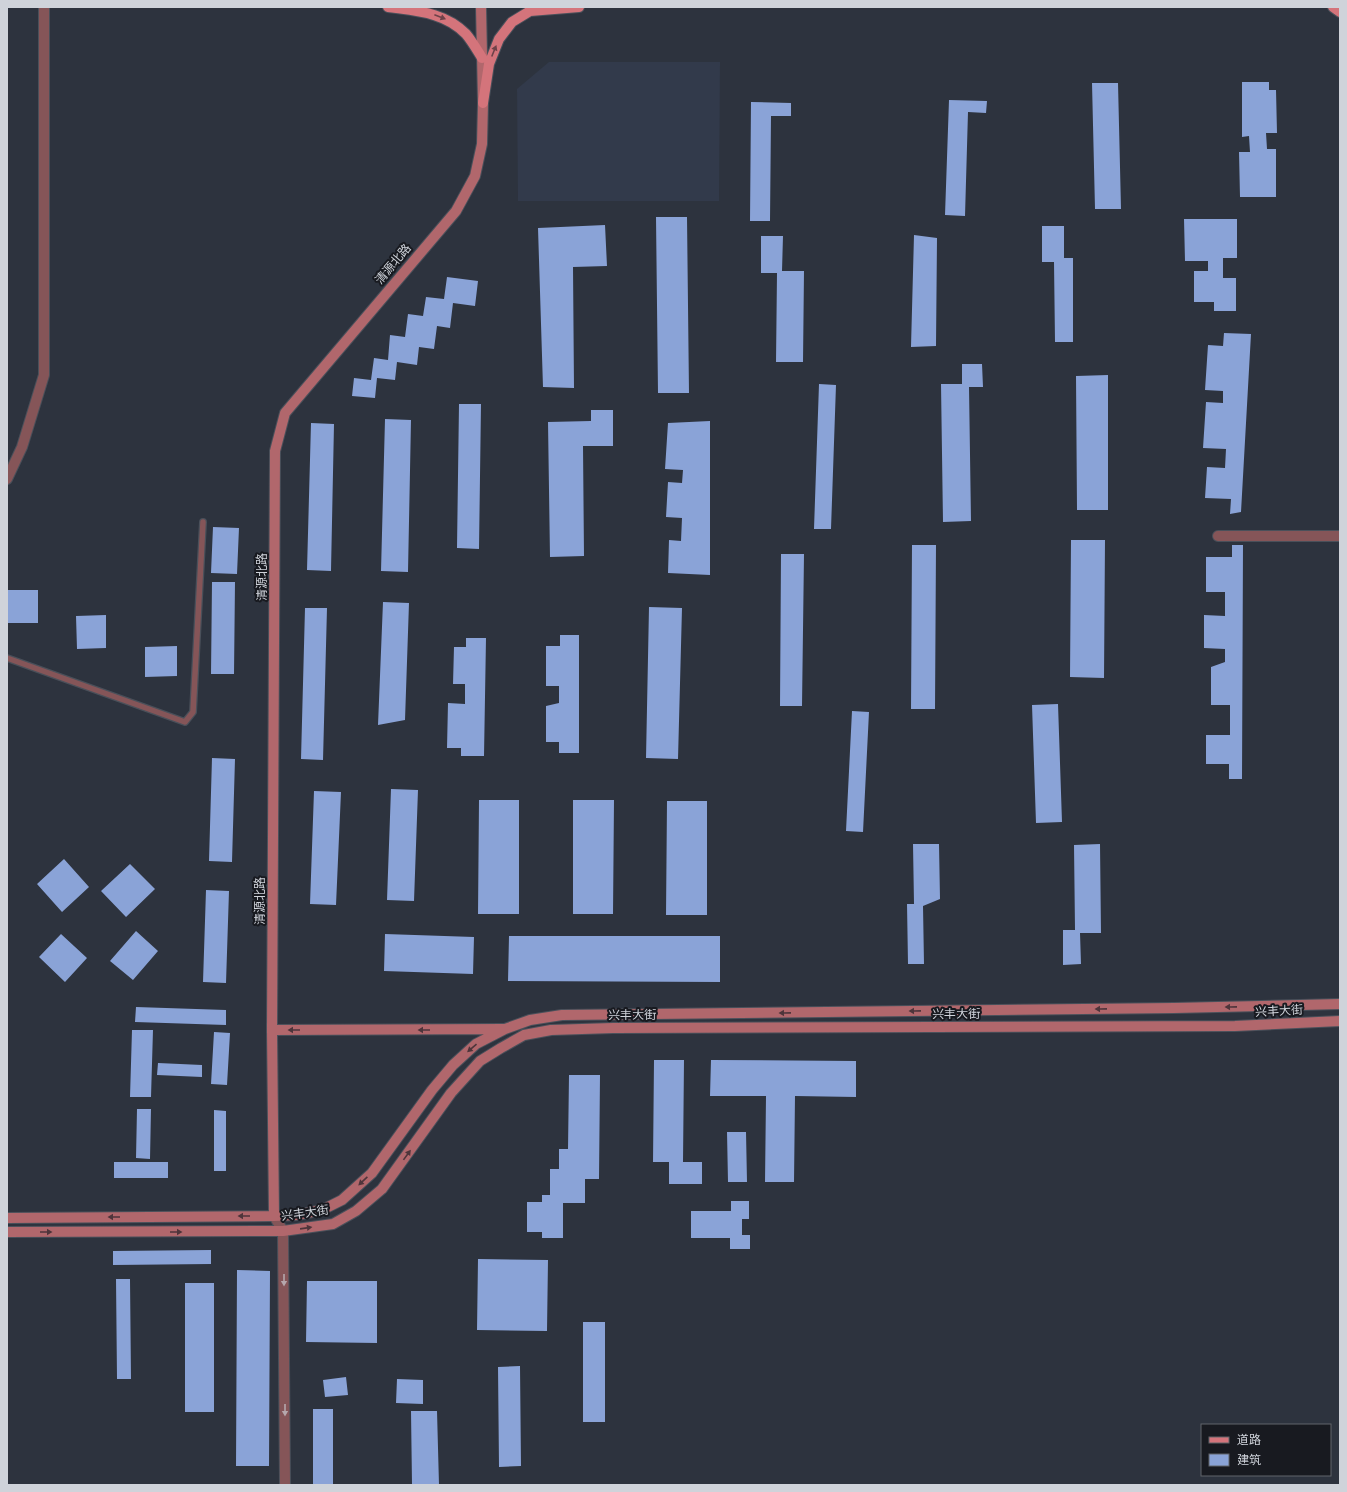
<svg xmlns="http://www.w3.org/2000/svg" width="1347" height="1492" font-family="Raleway,'Noto Sans SC',sans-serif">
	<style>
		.built { fill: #323a4b }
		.building { fill: #8aa3d7 }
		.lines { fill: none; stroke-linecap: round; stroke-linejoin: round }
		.lane-casing { stroke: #4a505a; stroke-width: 8 }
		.street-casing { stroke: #4a505a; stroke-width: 12 }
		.secondary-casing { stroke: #4a505a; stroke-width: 12 }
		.primary-casing { stroke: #4a505a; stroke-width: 12 }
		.lane { stroke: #855558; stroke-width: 5.5 }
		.street { stroke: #855558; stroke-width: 10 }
		.secondary { stroke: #b1676c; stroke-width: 10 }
		.primary { stroke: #d4747b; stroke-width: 10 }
		.oneway { fill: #6d4249 }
		.oneway2 { fill: #4e353b }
		.oneway3 { fill: #b5a7ac }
		.labels { text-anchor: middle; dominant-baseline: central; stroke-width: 4; stroke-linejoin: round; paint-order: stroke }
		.street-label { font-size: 12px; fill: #cfd3da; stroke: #181a20 }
	</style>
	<rect width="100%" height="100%" fill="#2d333e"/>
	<path class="built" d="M549,62H720L719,201H518L517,89Z"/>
	<path class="building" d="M1242,82H1269V90H1276L1277,133H1266L1267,149H1276V197H1240L1239,152H1250L1249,136L1242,137Z
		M1092,83H1118L1121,209H1095Z
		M949,100L987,101L986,113L968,112L965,216L945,215Z
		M751,102L791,103V116H771L770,221H750Z
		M656,217H687L689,393H658Z
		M1184,219H1237V258H1223V278H1236V311H1214V302H1194V271H1208V261H1185Z
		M605,225L607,266L573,267L574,388L543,387L538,228Z
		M1042,226H1064V258H1073V342H1055L1054,262H1042Z
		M914,235L937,238L936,346L911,347Z
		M761,236H783L782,271H804L803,362H776L777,273H761Z
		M447,277L478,281L475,306L453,303L450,328L437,326L434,349L419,347L417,365L397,362L395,380L377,378L375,398L352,396L354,378L371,380L374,358L388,360L390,335L405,337L408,314L423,316L426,297L444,299Z
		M1224,333L1251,334L1241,512L1230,514L1231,499L1205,498L1207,467L1225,468L1226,449L1203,448L1206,402L1223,403V391L1205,390L1208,345L1223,346Z
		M962,364H982L983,387H969L971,521L943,522L941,384H962Z
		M1108,375V510H1077L1076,376Z
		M819,384L836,385L831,529H814Z
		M459,404H481L479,549L457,548Z
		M591,410H613V446H583L584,556L550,557L548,422L591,421Z
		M385,419L411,420L408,572L381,571Z
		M710,421V575L668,573L669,540L681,541L682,518L666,517L668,482L682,483L683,470L665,469L668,423Z
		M311,423L334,424L331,571L307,570Z
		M213,527L239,528L237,574L211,573Z
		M1071,540H1105L1104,678L1070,677Z
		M912,545H936L935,709H911Z
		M1232,545H1243L1242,779H1229V764H1206V735H1230V705H1211V667L1225,662V649L1204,648V615L1225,616V592H1206V557H1232Z
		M781,554H804L802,706H780Z
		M212,582H235L234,674H211Z
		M7,590H38V623H7Z
		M383,602L409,603L405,720L378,725Z
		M649,607L682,608L678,759L646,758Z
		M305,608H327L323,760L301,759Z
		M106,615V648L77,649L76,616Z
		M560,635H579V753H559V742H546V706L559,703V686H546V646H560Z
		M466,638H486L484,756H461V748H447L448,703L465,704V684H453L454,647H466Z
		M177,646V676L145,677V647Z
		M1058,704L1062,822L1036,823L1032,705Z
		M852,711L869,712L863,832L846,831Z
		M212,758L235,759L232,862L209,861Z
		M391,789L418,790L414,901L387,900Z
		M314,791L341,792L336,905L310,904Z
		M479,800H519V914H478Z
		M573,800H614L613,914H573Z
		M667,801H707V915H666Z
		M913,844H939L940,899L923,906L924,964H908L907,904H914Z
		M1100,844L1101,933H1080L1081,964L1063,965V930H1075L1074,845Z
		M64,859L89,887L62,912L37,884Z
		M130,864L155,889L126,917L101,891Z
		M206,890L229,891L226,983L203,982Z
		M136,931L158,951L133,980L110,961Z
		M61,934L87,958L65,982L39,957Z
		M385,934L474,937L473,974L384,971Z
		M509,936H720V982L508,981Z
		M136,1007L226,1010V1025L135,1022Z
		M132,1030H153L151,1097H130Z
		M214,1032L230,1033L227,1085L211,1084Z
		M654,1060H684L683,1162H702V1184H669V1162H653Z
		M711,1060L856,1061V1097L795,1096L794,1182H765L766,1096H710Z
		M158,1063L202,1065V1077L157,1075Z
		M569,1075H600L599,1179H585V1203H563V1238H542V1232H527V1202H542V1195H550V1169H559V1149H568Z
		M137,1109H151L150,1159L136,1158Z
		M214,1110L226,1111V1171H214Z
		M727,1132H746L747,1182H728Z
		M114,1162H168V1178H114Z
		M731,1201H749V1219H742V1235H750V1249H730V1238H691V1211H731Z
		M211,1250V1264L113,1265V1251Z
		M478,1259L548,1260L547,1331L477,1330Z
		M237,1270L270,1271L269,1466H236Z
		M116,1279H130L131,1379H117Z
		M307,1281H377V1343L306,1342Z
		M185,1283H214V1412H185Z
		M583,1322H605V1422H583Z
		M520,1366L521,1466L499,1467L498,1367Z
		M346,1377L348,1395L325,1397L323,1380Z
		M397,1379L423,1380V1404L396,1403Z
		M313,1409H333V1485H313Z
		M411,1411H437L439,1485H412Z"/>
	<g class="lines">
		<g class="lane-casing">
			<path id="lane" d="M7,658L185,722L193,712L203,522"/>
		</g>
		<g class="street-casing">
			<path id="street" d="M7,479L22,447L44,375V7
				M1218,536H1340
				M274,1216L283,1231L285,1485"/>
		</g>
		<g class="secondary-casing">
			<path id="secondary" d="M272,1030L503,1029
				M274,1216L272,1030L275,451L285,413L456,211L475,176L482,144L483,103L481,7
				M7,1218L274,1216L297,1215L322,1210L342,1200L372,1173L432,1090L453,1065L476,1044L505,1029L530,1020L562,1015L1174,1008L1340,1004
				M7,1232L283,1231L333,1224L356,1211L382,1189L451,1093L480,1061L501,1048L524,1035L551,1030L613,1028L1235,1026L1340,1021"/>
		</g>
		<g class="primary-casing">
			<path id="primary" d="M388,7C416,11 445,12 466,34C472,41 477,50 482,58
				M1333,7L1340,12
				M483,103L489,64L499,39L512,22L530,11L579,7"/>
		</g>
		<use href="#lane" class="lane"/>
		<use href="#street" class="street"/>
		<use href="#secondary" class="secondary"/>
		<use href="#primary" class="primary"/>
	</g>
	<defs><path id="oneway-solid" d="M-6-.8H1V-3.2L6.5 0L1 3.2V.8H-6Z"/></defs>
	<g class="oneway">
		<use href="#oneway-solid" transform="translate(440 17) rotate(21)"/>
		<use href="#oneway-solid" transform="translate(494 51) rotate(-68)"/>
	</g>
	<g class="oneway2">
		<use href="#oneway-solid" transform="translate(1231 1007) rotate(179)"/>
		<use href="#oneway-solid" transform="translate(1101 1009) rotate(179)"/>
		<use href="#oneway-solid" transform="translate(915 1011) rotate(179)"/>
		<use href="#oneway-solid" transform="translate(785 1013) rotate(179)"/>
		<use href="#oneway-solid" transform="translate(294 1030) rotate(180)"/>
		<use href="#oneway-solid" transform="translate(424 1030) rotate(180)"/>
		<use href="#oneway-solid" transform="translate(472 1048) rotate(139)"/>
		<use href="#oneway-solid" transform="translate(407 1155) rotate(-54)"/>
		<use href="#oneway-solid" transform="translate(363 1181) rotate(137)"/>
		<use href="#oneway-solid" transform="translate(244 1216) rotate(180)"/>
		<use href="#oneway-solid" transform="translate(114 1217) rotate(180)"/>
		<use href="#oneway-solid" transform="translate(306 1228) rotate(-8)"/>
		<use href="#oneway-solid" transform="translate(46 1232)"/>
		<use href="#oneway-solid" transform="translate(176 1232)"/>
	</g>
	<g class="oneway3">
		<use href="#oneway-solid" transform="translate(284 1280) rotate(90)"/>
		<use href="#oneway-solid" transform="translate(285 1410) rotate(90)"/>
	</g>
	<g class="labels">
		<g class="street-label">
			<text transform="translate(393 264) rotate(-50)">清源北路</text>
			<text transform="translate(262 577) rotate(-90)">清源北路</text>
			<text transform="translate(260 901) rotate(-90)">清源北路</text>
			<text transform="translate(1279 1011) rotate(-3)">兴丰大街</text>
			<text x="956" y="1014">兴丰大街</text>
			<text x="632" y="1015">兴丰大街</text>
			<text transform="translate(305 1213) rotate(-8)">兴丰大街</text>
		</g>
	</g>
	<rect width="1347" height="1492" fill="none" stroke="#cfd3da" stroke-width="16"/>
	<rect x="1201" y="1424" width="130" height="52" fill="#181a20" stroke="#61646a"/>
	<rect x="1209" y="1437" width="20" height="6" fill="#d4747b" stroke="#61646a"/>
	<text x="1237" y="1444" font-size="12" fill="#cfd3da">道路</text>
	<rect x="1209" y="1454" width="20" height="12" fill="#8aa3d7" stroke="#61646a"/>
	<text x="1237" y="1464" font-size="12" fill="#cfd3da">建筑</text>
</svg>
